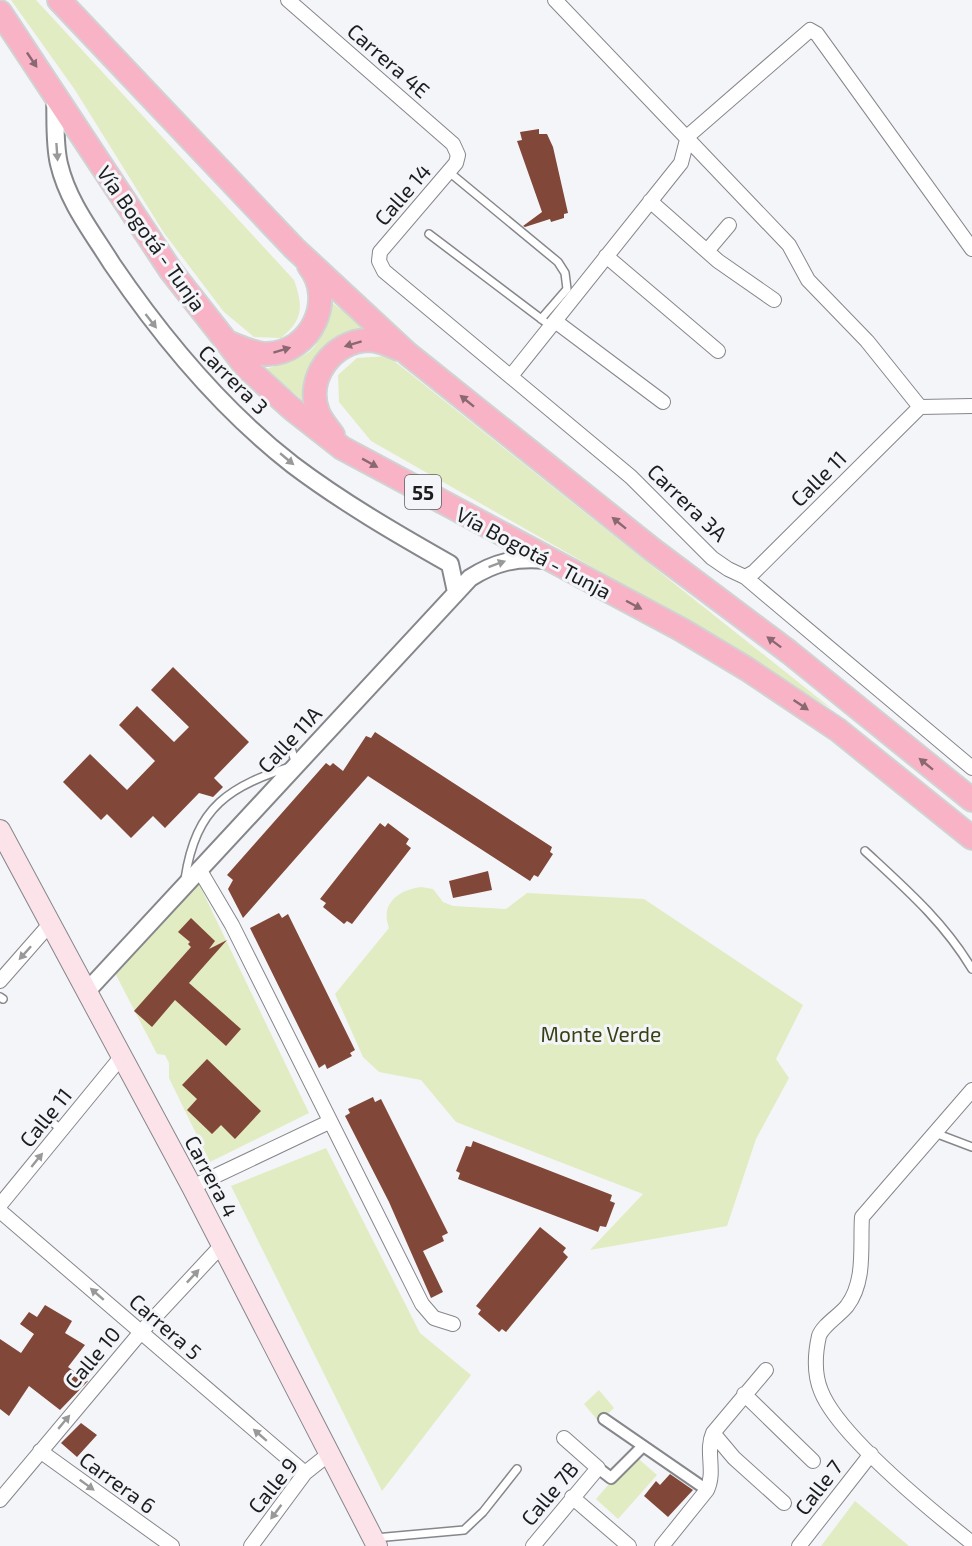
<svg xmlns="http://www.w3.org/2000/svg" width="972" height="1546" font-family="'Exo 2',sans-serif">
	<style>
		.green { fill: #e1ecc2 }
		.building { fill: #814738 }
		.lines { fill: none; stroke-linecap: round; stroke-linejoin: round }
		.service-casing { stroke: #86878b; stroke-width: 10 }
		.pedestrian-casing { stroke: #86878b; stroke-width: 14 }
		.minor-casing { stroke: #86878b; stroke-width: 16 }
		.tertiary-casing { stroke: #86878b; stroke-width: 20 }
		.secondary-casing { stroke: #86878b; stroke-width: 22 }
		.trunk-casing { stroke: #d1d2d2; stroke-width: 26 }
		.service { stroke: #fff; stroke-width: 7 }
		.pedestrian { stroke: #fff; stroke-width: 10 }
		.minor { stroke: #fff; stroke-width: 14 }
		.tertiary { stroke: #fff; stroke-width: 16 }
		.secondary { stroke: #fce2e9; stroke-width: 20 }
		.trunk { stroke: #f8b3c6; stroke-width: 22 }
		.oneway { fill: #8a6872 }
		.oneway2 { fill: #989999 }
		.labels { text-anchor: middle; dominant-baseline: central; stroke-width: 6; stroke-linejoin: round; paint-order: stroke }
		.shield { fill: #f4f5f9; stroke: #5c5d5f; stroke-width: 1.5 }
		.shield-label { font-size: 20px; font-weight: bold; fill: #1b1c1d }
		.street-label { font-size: 21px; fill: #1b1c1d; stroke: #f4f5f9 }
		.park-label { font-size: 21px; fill: #384113; stroke: #f4f5f9 }
	</style>
	<rect width="100%" height="100%" fill="#f4f5f9"/>
	<path class="green" d="M11,0H36L294,280C303,306 304,319 281,338L254,337L224,312L164,233L75,90Z
		M331,302L369,330L348,331L320,356L306,379L308,405L266,369C317,353 317,354 331,302Z
		M388,356L832,709L615,580L371,441L339,402L338,375L357,358Z
		M199,884L309,1113L210,1162L169,1078V1063L165,1055L157,1054L115,973Z
		M421,887L433,889L443,902L453,906L506,909L527,893L644,899L803,1005L776,1059L789,1078L756,1139L727,1226L590,1250L643,1194L456,1122L421,1080L379,1072L363,1057L335,994L389,928C380,904 398,890 421,887Z
		M326,1148L420,1333L471,1375L382,1491L231,1186Z
		M599,1390L614,1408L599,1422L584,1404Z
		M634,1455L657,1475L618,1519L596,1499Z
		M855,1501L909,1546H821Z"/>
	<path class="building" d="M539,129V134H547L553,147L568,213L564,214V218L551,222L550,219L525,227L523,226L542,212L517,141L522,140L520,132Z
		M173,667L249,742L214,778L223,787L213,797L199,793L165,828L153,816L131,838L107,814L101,820L63,782L90,754L127,790L155,761L119,725L137,706L174,742L189,727L151,690Z
		M375,732L552,847L550,852L553,854L538,877L534,875L530,881L368,776L243,918L228,889L233,880L227,875L326,763L330,766L333,763L343,771L366,736L371,738Z
		M380,823L385,827L388,823L409,839L406,844L411,848L352,924L347,921L344,924L323,907L326,903L320,899Z
		M488,871L492,890L453,898L449,881Z
		M279,913L282,918L288,914L355,1050L350,1053L352,1056L327,1069L325,1064L319,1068L250,928Z
		M191,918L215,941L209,949L227,940L189,983L241,1029L226,1046L175,1000L152,1027L134,1011L191,947L188,944L190,942L178,932Z
		M207,1059L261,1111L235,1139L221,1125L212,1134L187,1110L197,1099L182,1085Z
		M373,1097L375,1102L381,1099L448,1233L442,1236L444,1241L423,1251L443,1292L431,1298L389,1202L345,1116L350,1113L348,1109Z
		M473,1141L612,1195L610,1201L615,1203L606,1227L600,1226L598,1232L458,1179L460,1173L456,1171L466,1146L471,1147Z
		M540,1227L566,1248L563,1252L568,1257L506,1332L502,1329L499,1332L478,1314L481,1310L476,1306Z
		M45,1305L72,1321L65,1333L85,1345L68,1367L88,1381L60,1410L29,1386L9,1416L0,1409V1339L21,1353L34,1334L20,1324L29,1312L37,1317Z
		M81,1423L97,1435L77,1457L61,1443Z
		M670,1474L693,1490L668,1517L644,1496L656,1481L660,1485Z"/>
	<g class="lines">
		<g class="service-casing">
			<path id="service" d="M449,172L558,262L565,273L567,289L541,319
				M429,234L544,321
				M865,851C905,888 944,922 972,969
				M185,879C196,806 229,786 296,765L291,748
				M0,997L3,999
				M47,1118L62,1130
				M935,1133L972,1147
				M375,1538L464,1530L483,1512L517,1469"/>
		</g>
		<g class="pedestrian-casing">
			<path id="pedestrian" d="M604,1419L707,1490
				M598,1468L611,1478L642,1447"/>
		</g>
		<g class="minor-casing">
			<path id="minor" d="M288,0L453,144L458,155L456,163L380,252L379,261L384,271L631,477L712,558L728,569L745,577L972,768
				M555,0L789,245L808,280L867,341L920,407
				M650,201L718,261L774,300
				M707,251L729,225
				M606,256L718,351
				M555,321L663,402
				M511,376L681,163L688,136L810,30L817,34L972,249
				M920,407L972,406
				M745,577L754,572L920,407
				M199,869L232,925L422,1304L434,1318L453,1324
				M0,981L50,924
				M972,1090L862,1217C860,1246 866,1281 847,1306C839,1316 823,1325 819,1336C815,1354 814,1374 821,1391C838,1435 933,1512 972,1543
				M192,1187L329,1122
				M0,1205L122,1056
				M0,1211L305,1473
				M744,1394L813,1461
				M713,1433L734,1458L784,1503
				M40,1451L172,1546
				M572,1497L629,1546
				M0,1500L141,1332L221,1246
				M251,1546L305,1473L329,1454
				M533,1546L598,1468L564,1438
				M662,1546L707,1490C716,1471 705,1451 713,1433L766,1370
				M799,1546L871,1454"/>
		</g>
		<g class="tertiary-casing">
			<path id="tertiary" d="M55,97C56,118 54,143 59,164C68,202 92,232 112,264C163,339 221,409 293,465C342,502 397,534 450,564L456,592
				M87,991L470,578C495,562 517,557 546,560"/>
		</g>
		<g class="secondary-casing">
			<path id="secondary" d="M0,830L192,1187L377,1546"/>
		</g>
		<g class="trunk-casing">
			<path id="trunk" d="M59,0L294,248L408,354L653,550L789,652L972,800
				M0,12L171,271L226,341L246,367L291,408L342,448L682,630L747,669L838,730L972,838
				M227,342C240,347 253,354 267,354C311,353 336,300 309,266
				M333,435C328,428 321,420 318,412C305,378 333,341 368,340C378,340 390,345 399,349"/>
		</g>
		<use href="#service" class="service"/>
		<use href="#pedestrian" class="pedestrian"/>
		<use href="#minor" class="minor"/>
		<use href="#tertiary" class="tertiary"/>
		<use href="#secondary" class="secondary"/>
		<use href="#trunk" class="trunk"/>
	</g>
	<defs><path id="oneway-solid" d="M-6-.8H1V-3.2L6.5 0L1 3.2V.8H-6Z" transform="scale(1.5)"/></defs>
	<g class="oneway">
		<use href="#oneway-solid" transform="translate(32 60) rotate(56)"/>
		<use href="#oneway-solid" transform="translate(353 344) rotate(163)"/>
		<use href="#oneway-solid" transform="translate(282 350) rotate(-17)"/>
		<use href="#oneway-solid" transform="translate(467 401) rotate(-141)"/>
		<use href="#oneway-solid" transform="translate(370 463) rotate(29)"/>
		<use href="#oneway-solid" transform="translate(619 523) rotate(-141)"/>
		<use href="#oneway-solid" transform="translate(634 605) rotate(28)"/>
		<use href="#oneway-solid" transform="translate(774 642) rotate(-143)"/>
		<use href="#oneway-solid" transform="translate(801 705) rotate(34)"/>
		<use href="#oneway-solid" transform="translate(926 764) rotate(-141)"/>
	</g>
	<g class="oneway2">
		<use href="#oneway-solid" transform="translate(57 152) rotate(86)"/>
		<use href="#oneway-solid" transform="translate(151 321) rotate(52)"/>
		<use href="#oneway-solid" transform="translate(287 459) rotate(40)"/>
		<use href="#oneway-solid" transform="translate(497 564) rotate(-20)"/>
		<use href="#oneway-solid" transform="translate(25 953) rotate(132)"/>
		<use href="#oneway-solid" transform="translate(37 1160) rotate(-51)"/>
		<use href="#oneway-solid" transform="translate(193 1276) rotate(-47)"/>
		<use href="#oneway-solid" transform="translate(97 1294) rotate(-139)"/>
		<use href="#oneway-solid" transform="translate(64 1422) rotate(-50)"/>
		<use href="#oneway-solid" transform="translate(260 1435) rotate(-139)"/>
		<use href="#oneway-solid" transform="translate(87 1485) rotate(36)"/>
		<use href="#oneway-solid" transform="translate(276 1512) rotate(127)"/>
	</g>
	<g class="labels">
		<rect class="shield" x="405" y="475" width="36" height="34" rx="4.5"/>
		<g class="shield-label">
			<text x="423" y="492">55</text>
		</g>
		<g class="street-label">
			<text transform="translate(389 60) rotate(41)">Carrera 4E</text>
			<text transform="translate(402 194) rotate(-49)">Calle 14</text>
			<text transform="translate(152 238) rotate(55)">Vía Bogotá - Tunja</text>
			<text transform="translate(234 379) rotate(45)">Carrera 3</text>
			<text transform="translate(818 478) rotate(-45)">Calle 11</text>
			<text transform="translate(688 502) rotate(44)">Carrera 3A</text>
			<text transform="translate(534 552) rotate(28)">Vía Bogotá - Tunja</text>
			<text transform="translate(289 739) rotate(-47)">Calle 11A</text>
			<text transform="translate(45 1117) rotate(-51)">Calle 11</text>
			<text transform="translate(212 1176) rotate(62)">Carrera 4</text>
			<text transform="translate(166 1326) rotate(41)">Carrera 5</text>
			<text transform="translate(92 1357) rotate(-50)">Calle 10</text>
			<text transform="translate(118 1482) rotate(36)">Carrera 6</text>
			<text transform="translate(272 1485) rotate(-51)">Calle 9</text>
			<text transform="translate(818 1487) rotate(-52)">Calle 7</text>
			<text transform="translate(549 1493) rotate(-50)">Calle 7B</text>
		</g>
		<g class="park-label">
			<text x="601" y="1033">Monte Verde</text>
		</g>
	</g>
</svg>
